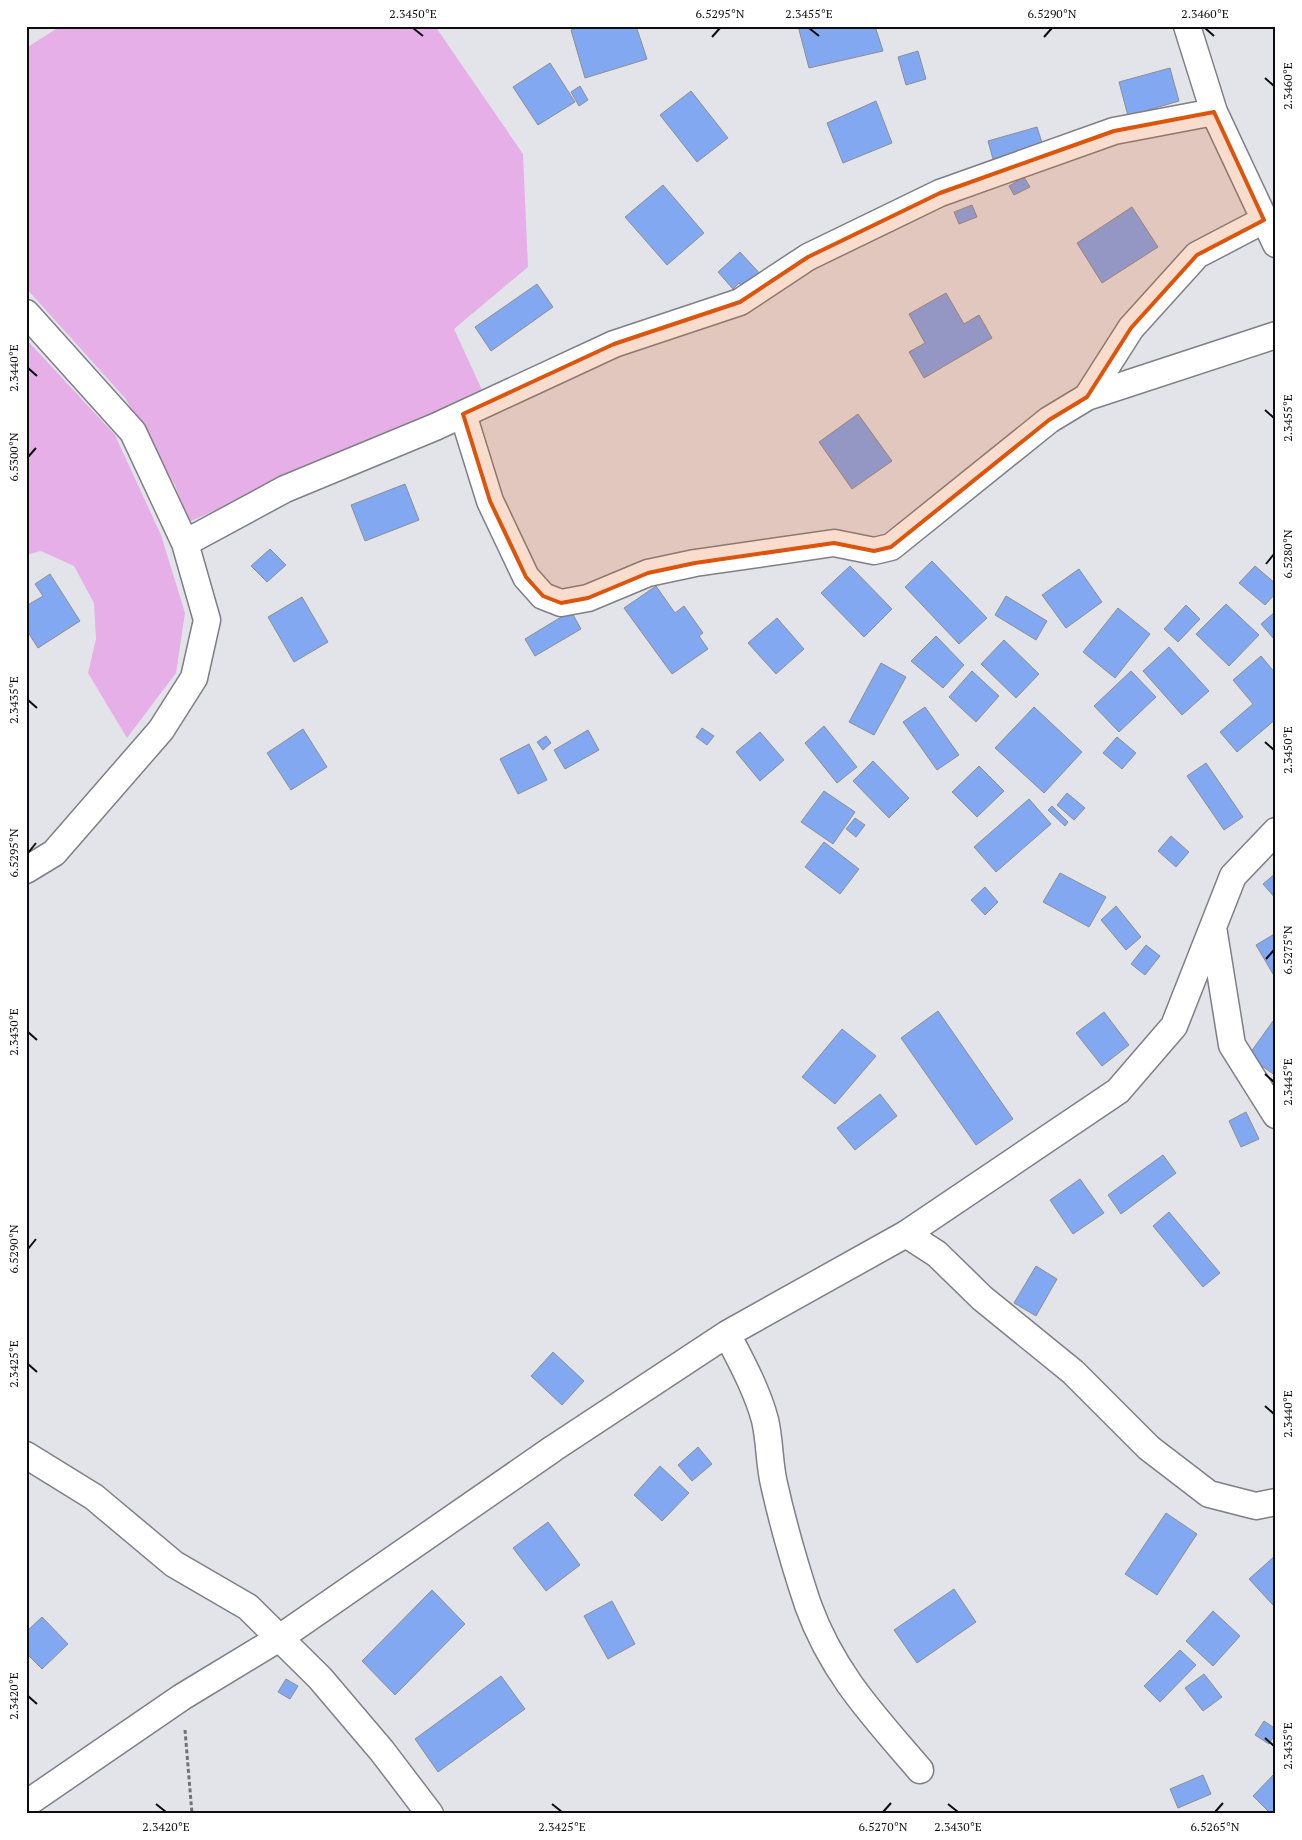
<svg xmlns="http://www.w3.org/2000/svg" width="1302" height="1840" font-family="'PT Serif',serif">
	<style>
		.green { fill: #e6afe8 }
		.building { fill: #82a8f2; stroke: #8c8f94 }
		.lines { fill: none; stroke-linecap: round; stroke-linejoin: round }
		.minor-casing { stroke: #7f7f85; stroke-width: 29 }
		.path { stroke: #727276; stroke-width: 3; stroke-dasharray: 4 2.5; stroke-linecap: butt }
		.minor { stroke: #fff; stroke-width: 26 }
		.marked { fill: #dd550c; fill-opacity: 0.2; stroke: #dd550c; stroke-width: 4; stroke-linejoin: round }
		.ticks { fill: none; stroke: #0d0d0f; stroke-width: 2 }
		.neatline { fill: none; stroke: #0d0d0f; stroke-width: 2 }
		.ticks-label { font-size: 12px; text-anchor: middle; fill: #0d0d0f }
	</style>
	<rect width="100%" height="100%" fill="#e3e4ea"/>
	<path class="green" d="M61,26H435L523,154L528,267L454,329L483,392L189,522L175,485L125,398L26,288V48Z
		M26,339L115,435L161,535L185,613L176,673L127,738L88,673L96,639L94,603L74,566L41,551L26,555Z"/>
	<path class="building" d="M582,26H636L647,59L585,78L571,30Z
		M798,26H875L883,51L809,68Z
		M918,51L926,79L906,85L898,57Z
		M550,63L575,102L538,125L513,87Z
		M1170,68L1179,101L1128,116L1119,82Z
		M580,86L588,100L579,106L571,92Z
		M691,91L728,138L697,162L660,115Z
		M876,101L892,143L843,163L827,123Z
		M1037,127L1043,146L993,159L988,141Z
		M1024,177L1030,187L1014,195L1009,186Z
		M663,185L704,233L667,265L625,217Z
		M972,205L977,217L959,224L954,212Z
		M1132,207L1158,247L1102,283L1077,243Z
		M740,252L762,276L745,291L739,283L733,289L718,272Z
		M537,284L553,307L491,351L475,327Z
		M946,293L964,324L979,315L992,338L924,378L909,352L925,343L909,314Z
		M858,414L892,461L852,489L819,442Z
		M405,484L419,520L365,541L351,505Z
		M270,549L286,565L267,582L251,566Z
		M932,561L987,618L959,644L905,587Z
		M850,566L892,609L864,637L821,593Z
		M1255,566L1276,584V593L1265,605L1239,583Z
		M1079,569L1102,602L1066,628L1042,595Z
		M50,574L80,621L38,648L26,629V606L43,596L35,584Z
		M656,586L675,613L684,606L703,633L699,636L708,649L672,674L624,608Z
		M1006,596L1047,621L1036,640L995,615Z
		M302,597L328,642L294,662L268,617Z
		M1226,604L1259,635L1229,666L1196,634Z
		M1186,605L1200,619L1178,642L1164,629Z
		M1118,608L1150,634L1115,678L1083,652Z
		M571,611L581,629L535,656L525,639Z
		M1276,611V638L1274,639L1261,624Z
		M777,618L804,649L776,674L748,643Z
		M936,636L964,665L943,688L911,661Z
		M1004,640L1039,674L1016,698L981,664Z
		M1169,647L1209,691L1182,715L1143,671Z
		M1261,656L1276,674V719L1237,752L1220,732L1253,704L1233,680Z
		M881,663L906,677L874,735L849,722Z
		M972,671L999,696L976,722L949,697Z
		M1131,671L1156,697L1119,732L1094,706Z
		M925,707L959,755L937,770L903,722Z
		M1034,707L1082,752L1044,793L995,748Z
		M824,726L857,767L837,783L805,743Z
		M702,728L714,736L707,745L696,737Z
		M303,729L327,767L291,790L267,753Z
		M588,730L599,750L565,769L554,750Z
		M760,732L784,760L760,781L736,752Z
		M546,736L551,743L543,750L537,742Z
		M1117,737L1136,753L1122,769L1103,753Z
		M529,744L547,780L518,794L500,759Z
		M873,761L909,798L889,818L853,781Z
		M1206,763L1243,817L1224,830L1187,776Z
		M979,766L1004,791L977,817L952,792Z
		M824,791L855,812L833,844L801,822Z
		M1067,793L1085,808L1074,820L1057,805Z
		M1029,799L1051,824L996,872L974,847Z
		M1052,806L1068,822L1065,826L1048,810Z
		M855,818L865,825L856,837L846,829Z
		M1171,836L1189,852L1176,867L1158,851Z
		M824,842L859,869L840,894L805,867Z
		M1060,873L1106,897L1089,927L1043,902Z
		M1276,873V899L1263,884Z
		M985,887L998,902L985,915L971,900Z
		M1116,906L1141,937L1126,950L1101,920Z
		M1276,933V979L1256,945Z
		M1146,945L1160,956L1145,975L1131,964Z
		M938,1011L1013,1119L976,1145L901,1038Z
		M1104,1012L1129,1045L1102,1066L1076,1033Z
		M1273,1021L1276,1022V1076L1248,1056Z
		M842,1029L876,1056L835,1104L802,1077Z
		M880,1094L897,1116L855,1150L837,1128Z
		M1246,1112L1259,1139L1241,1147L1229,1121Z
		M1163,1155L1176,1173L1121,1214L1108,1195Z
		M1080,1179L1104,1213L1073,1234L1050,1200Z
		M1169,1212L1220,1273L1203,1287L1153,1226Z
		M1036,1266L1057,1279L1036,1316L1014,1303Z
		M553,1352L584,1381L562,1405L531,1376Z
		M698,1447L712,1464L692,1481L678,1465Z
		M660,1466L689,1493L662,1521L634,1495Z
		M1166,1513L1197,1534L1157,1595L1125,1574Z
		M548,1522L580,1565L546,1591L513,1548Z
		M1276,1555V1603L1273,1605L1249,1579Z
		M954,1589L976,1622L917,1663L894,1630Z
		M432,1590L465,1624L395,1695L362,1661Z
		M612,1601L635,1644L608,1659L584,1616Z
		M1213,1611L1240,1636L1213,1666L1186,1641Z
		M42,1617L68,1644L42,1669L26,1653V1632Z
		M1180,1650L1196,1665L1160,1702L1144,1686Z
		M1204,1674L1222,1697L1203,1711L1185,1688Z
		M501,1676L525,1709L438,1772L415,1739Z
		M286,1679L298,1686L290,1699L278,1692Z
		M1264,1721L1276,1729V1733L1269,1744L1255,1735Z
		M1276,1772V1814H1271L1253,1796Z
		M1203,1775L1211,1794L1178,1808L1170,1789Z"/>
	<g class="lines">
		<g class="minor-casing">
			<path id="minor" d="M1187,26L1214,112L1276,244
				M26,313L133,432L185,543L207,620L194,678L161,730L54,853L26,870
				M1087,397L1131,328L1197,255L1264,220
				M463,414L490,501L526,577L543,596L561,603L588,598L648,573L695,563L834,543L874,551L891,547L1049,420L1087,397L1276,335
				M185,543L285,489L435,427L614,344L740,302L808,257L940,193L1114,131L1214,112
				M1213,927L1232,1045L1276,1115
				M906,1234L937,1254L982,1298L1073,1372L1149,1448L1209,1494L1256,1506L1276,1502
				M727,1334C741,1361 757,1390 765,1420C770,1441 769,1463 774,1484C783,1524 795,1566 808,1605C833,1674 874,1716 920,1770
				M26,1455L94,1497L174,1564L248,1607L320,1678L382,1751L430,1814
				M26,1804L182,1697L281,1637L554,1448L727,1334L906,1234L1118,1091L1174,1026L1233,876L1276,831"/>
		</g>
		<path class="path" d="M185,1730L192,1814"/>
		<use href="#minor" class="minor"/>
	</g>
	<path class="marked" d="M1214,112L1264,220L1197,255L1131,328L1087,397L1049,420L891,547L874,551L834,543L695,563L648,573L588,598L561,603L543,596L526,577L490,501L463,414L614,344L740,302L808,257L940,193L1114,131Z"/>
	<path class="ticks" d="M413,28L423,36M809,28L819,36M1205,28L1214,36M712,37L720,28M1044,37L1052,28M1265,78L1274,86M28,368L37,376M1265,410L1274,418M28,457L36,448M1266,564L1274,554M28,700L37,708M1265,742L1274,750M28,853L36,843M1266,959L1274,950M28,1032L37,1040M1265,1074L1274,1082M28,1249L36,1239M28,1364L37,1372M1265,1406L1274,1414M28,1696L37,1704M1265,1738L1274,1746M156,1804L166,1812M552,1804L562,1812M948,1804L958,1812M883,1812L891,1803M1215,1812L1223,1803"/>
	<rect width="1302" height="1840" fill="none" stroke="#ffffff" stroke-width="55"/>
	<rect x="28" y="28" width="1246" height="1784" class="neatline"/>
	<g class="ticks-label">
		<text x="413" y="18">2.3450°E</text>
		<text x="720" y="18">6.5295°N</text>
		<text x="809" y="18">2.3455°E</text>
		<text x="1052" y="18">6.5290°N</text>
		<text x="1205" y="18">2.3460°E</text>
		<text transform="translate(1288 86) rotate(-90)" y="4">2.3460°E</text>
		<text transform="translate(14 368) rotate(-90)" y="4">2.3440°E</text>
		<text transform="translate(1288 418) rotate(-90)" y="4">2.3455°E</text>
		<text transform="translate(14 457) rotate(-90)" y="4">6.5300°N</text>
		<text transform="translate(1288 554) rotate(-90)" y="4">6.5280°N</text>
		<text transform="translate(14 700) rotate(-90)" y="4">2.3435°E</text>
		<text transform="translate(1288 750) rotate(-90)" y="4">2.3450°E</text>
		<text transform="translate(14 853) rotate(-90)" y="4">6.5295°N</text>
		<text transform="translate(1288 950) rotate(-90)" y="4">6.5275°N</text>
		<text transform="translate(14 1032) rotate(-90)" y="4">2.3430°E</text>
		<text transform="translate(1288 1082) rotate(-90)" y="4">2.3445°E</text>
		<text transform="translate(14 1249) rotate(-90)" y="4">6.5290°N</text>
		<text transform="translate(14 1364) rotate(-90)" y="4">2.3425°E</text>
		<text transform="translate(1288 1414) rotate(-90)" y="4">2.3440°E</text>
		<text transform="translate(14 1696) rotate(-90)" y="4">2.3420°E</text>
		<text transform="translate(1288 1746) rotate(-90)" y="4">2.3435°E</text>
		<text x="166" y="1831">2.3420°E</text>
		<text x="562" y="1831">2.3425°E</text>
		<text x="883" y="1831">6.5270°N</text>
		<text x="958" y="1831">2.3430°E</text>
		<text x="1215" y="1831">6.5265°N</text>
	</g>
</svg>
